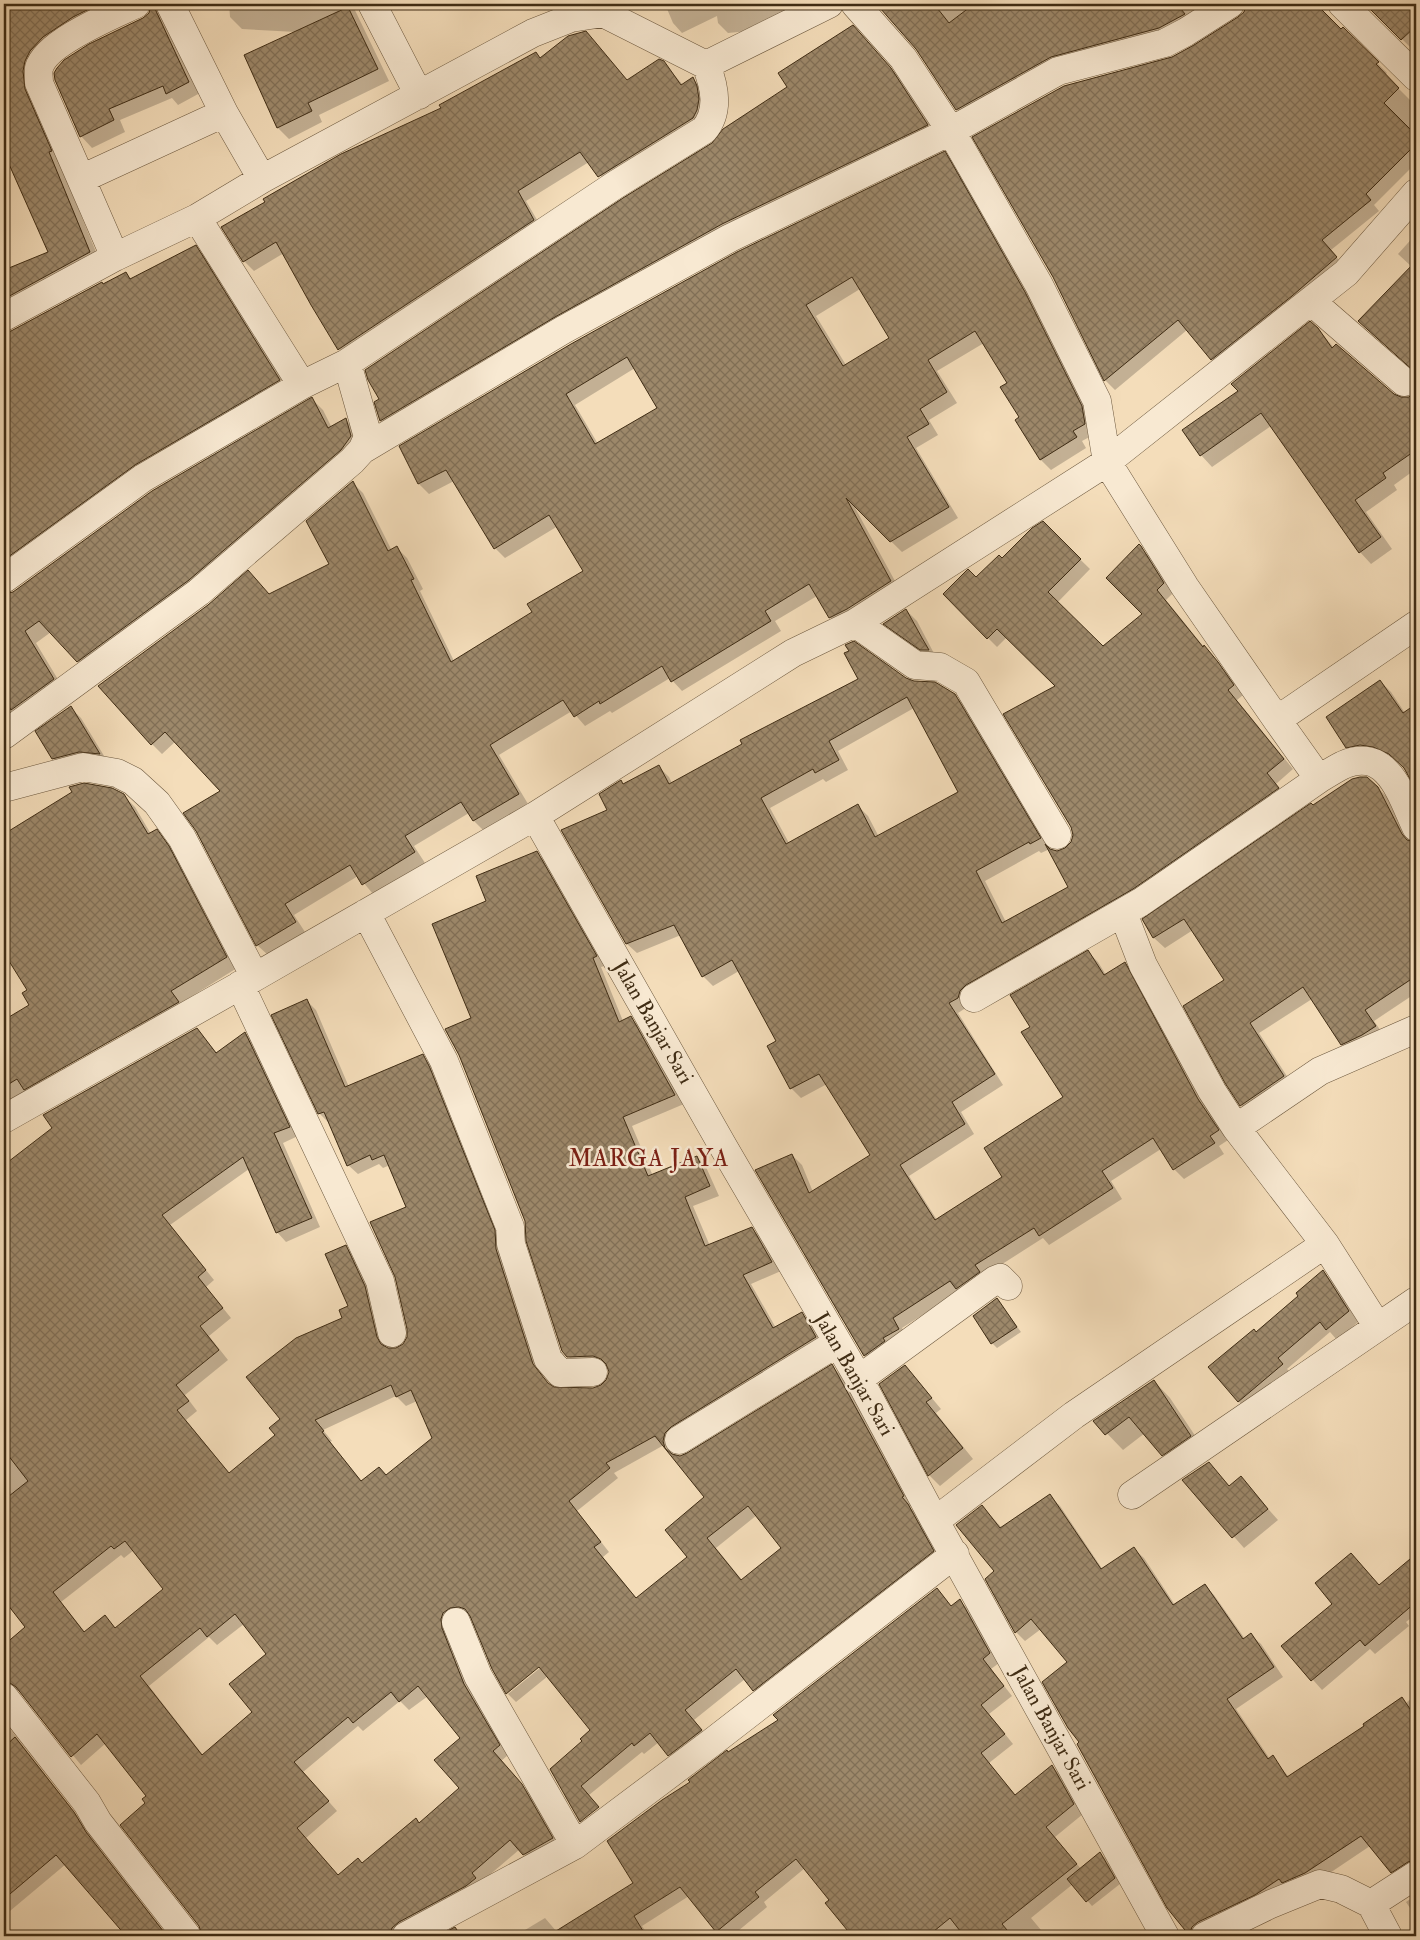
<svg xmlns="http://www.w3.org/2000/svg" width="1420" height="1940" font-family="'IM FELL Double Pica',serif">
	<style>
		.shadow { fill: #0003; fill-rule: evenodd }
		.building { fill: url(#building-cross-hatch); stroke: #3f2c14; fill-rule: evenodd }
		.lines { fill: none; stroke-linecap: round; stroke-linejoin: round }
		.minor-casing { stroke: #6c583e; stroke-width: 29 }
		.minor { stroke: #f8e9d2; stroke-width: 28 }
		.labels { text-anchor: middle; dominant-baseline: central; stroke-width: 5; stroke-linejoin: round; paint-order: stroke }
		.street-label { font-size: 21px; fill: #3f2c14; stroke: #f8e9d2 }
		.quarter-label { font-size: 24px; letter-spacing: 1px; fill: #7a1f14; stroke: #f8e9d2 }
	</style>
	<defs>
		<pattern id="building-cross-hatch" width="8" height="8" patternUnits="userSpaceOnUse" patternTransform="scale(1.25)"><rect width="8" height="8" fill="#9d886a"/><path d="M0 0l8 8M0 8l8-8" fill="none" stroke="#816f56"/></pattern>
	</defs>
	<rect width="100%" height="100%" fill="#f4ddba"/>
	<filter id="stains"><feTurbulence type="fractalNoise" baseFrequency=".004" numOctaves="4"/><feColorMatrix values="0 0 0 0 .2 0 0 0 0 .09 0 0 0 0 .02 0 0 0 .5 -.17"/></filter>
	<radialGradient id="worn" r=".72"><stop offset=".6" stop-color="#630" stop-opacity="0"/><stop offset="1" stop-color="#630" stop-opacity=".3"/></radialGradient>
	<path class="shadow" d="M4,4H135L44,59L60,164L101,264L4,319V272L50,253L4,150Z
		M152,4H164L200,93L178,105L172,98L120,120L125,132L92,148L81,136L143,19L149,14Z
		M229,4H352L389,81L319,115L322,122L289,139L278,128L246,55L296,32L242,29L230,17Z
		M665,4H802L769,29L728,33L718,23L717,16L682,33L673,23Z
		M877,4H1226L967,119L957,109L916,47Z
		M1247,4H1314L1341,30L1343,28L1387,73L1385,75L1416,106V163L1374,205L1379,211L1331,250L1345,268L1222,369L1187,330L1115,390L1105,380L1054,277L1170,59L1194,47L1239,18L1245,12Z
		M1367,4H1416V45L1412,49Z
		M861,35L899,77L935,133L389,429L381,421L376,402L789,87Z
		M536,54L541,58L627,81L663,62L683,85L693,79L702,88L707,120L609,186L589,162L526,201L543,230L348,359L339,349L284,253L254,271L244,261L223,228L442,109Z
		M944,153L955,163L1035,304L1092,417L1095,434L1082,441L1086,448L1051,470L1040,459L1021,418L1008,384L984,343L937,371L957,403L929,420L938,435L916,448L958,518L902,552L853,504L901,592L840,628L830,617L817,596L775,621L781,631L682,691L670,678L612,713L610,711L585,726L572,711L499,755L528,804L484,831L474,821L469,813L414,846L425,863L373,894L358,876L294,915L305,932L268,955L257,945L222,791L176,741L162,754L152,744L269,595L330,564L353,483L363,493L392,551L397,548L407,558L423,589L420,591L454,661L533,613L584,571L558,526L505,558L495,548L454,481L429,494L419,484ZM860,289L890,339L846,365L816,316ZM635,368L659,408L598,444L575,405Z
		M1416,234V372L1371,333L1412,267L1398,254Z
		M195,247L207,258L291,391L4,581V334L11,332L102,283L104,285L126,273L132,280Z
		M1318,329L1334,348L1393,395L1400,398H1409L1416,394V469L1394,485L1397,490L1366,512L1392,549L1371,564L1360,552L1271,426L1212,467L1201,455L1239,392Z
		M312,399L323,410L332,428L346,420L357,431L362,448L89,673L51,632L36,643L65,691L4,737V596L14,593Z
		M1043,523L1090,569L1057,603L1103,648L1144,614L1139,546L1149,556L1173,593L1166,600L1204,647L1214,657L1227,673L1243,695L1237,700L1293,769L1276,784L1288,798L958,1013L1003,1085L961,1112L974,1134L909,1176L937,1220L1004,1178L1064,1097L1032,1027L1088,952L1098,962L1106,975L1125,963L1135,973L1208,1110L1228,1140L1219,1146L1224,1154L1184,1179L1174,1169L1161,1149L1111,1181L1122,1199L1049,1245L1043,1238L902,1328L908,1339L874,1365L865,1355L792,1155L802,1165L813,1192L872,1156L827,1084L801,1098L791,1088L778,1041L739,971L713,986L703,976L681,935L637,953L627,944L609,811L621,782L624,785L659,767L669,777L672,783L905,679L954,694L964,705L1050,849L1041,853L1039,851L985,881L1006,922L1069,888L1057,852L1066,849L1072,843L1074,835L1057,686L1007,637L997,647L944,594L976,579L1002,560ZM914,708L960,792L879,837L868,816L858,806L789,843L770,808L823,779L826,782L848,770L838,751Z
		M906,610L917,621L938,661L933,660L896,634L885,624Z
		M1380,681L1391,692L1405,713L1416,706V787L1401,764L1390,758H1358L1347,747Z
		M70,707L81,718L109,764L64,769L53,758Z
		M1378,788L1389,799L1410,842L1416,844V993L1374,1021L1385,1037L1352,1054L1342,1044L1312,999L1259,1033L1294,1087L1252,1116L1241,1105L1226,1082V980L1193,930L1165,948L1154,938L1144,920L1313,807Z
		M74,792L123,795L135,807L151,834L156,831L167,842L179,858L237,968L181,1003L189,1013L143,1039L130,1026L5,1104L4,1022L31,1005L28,990L4,950V835Z
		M536,852L546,862L605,966L601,967L623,1021L631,1018L640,1027L684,1104L632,1126L653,1176L697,1157L706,1167L719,1196L693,1206L710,1246L752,1228L761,1238L781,1271L751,1284L776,1328L802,1314L811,1323L825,1347L672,1451L674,1456L680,1457L688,1454L832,1366L841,1375L912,1505L910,1507L917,1515L942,1561L763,1699L745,1679L694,1720L710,1740L678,1764L659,1742L644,1754L642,1752L589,1795L598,1806L582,1819V1822L551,1769L583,1741L592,1730L548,1676L516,1702L508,1694L545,1664L543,1662L508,1691V1693L472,1617L460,1616L508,1755L501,1761L531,1795L561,1848L533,1864L520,1849L480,1883L403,1936H203L204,1933L147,1803L148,1796L106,1743L81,1765L20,1691L11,1690L4,1694V1647L27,1627L4,1598V1158L8,1163L197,1029L217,1053L245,1033L254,1043L298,1136L283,1143L320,1227L286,1242L277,1232L249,1169L170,1225L214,1280L206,1287L231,1318L209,1336L228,1360L185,1395L197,1411L186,1420L230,1474L277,1435L282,1419L350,1307L346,1247L355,1256L374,1297L387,1349H396L404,1345L408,1337V1207L390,1165L383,1168L379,1164L358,1174L348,1165L329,1123L319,1113L307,1001L316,1010L349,1087L422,1056L432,1065L503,1241L505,1259L542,1375L552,1388L594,1389L601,1387L608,1380L610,1372L608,1367L578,1366L568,1356L526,1221L473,1019L488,902ZM396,1396L406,1406L417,1401L434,1439L387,1476L362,1482L330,1442L332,1441L323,1430ZM664,1445L706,1497L689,1557L637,1599L603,1557L609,1552L577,1511L618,1478L614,1473ZM757,1515L783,1548L742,1580L716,1548ZM134,1550L165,1589L116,1629L105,1617L85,1632L61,1602L121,1555L124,1558ZM244,1624L268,1654L254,1713L203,1755L149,1686L209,1637L217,1645ZM428,1696L462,1738L461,1788L419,1824L363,1865L338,1876L306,1838L337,1811L303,1772L358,1726L363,1731L400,1701L409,1710Z
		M1323,1272L1333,1282L1358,1322L1337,1340L1330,1332L1287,1369L1292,1374L1249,1411L1238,1401L1256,1333L1300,1296Z
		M997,1299L1021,1332L997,1348L992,1343Z
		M905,1366L941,1409L936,1413L973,1459L940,1486L929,1475L881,1384Z
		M1154,1381L1170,1398L1206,1452L1179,1471L1145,1433L1123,1450L1095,1421Z
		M1209,1463L1230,1487L1241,1478L1278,1520L1244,1548L1184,1480Z
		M1050,1496L1060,1506L1103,1570L1134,1549L1144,1558L1175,1605L1205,1586L1214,1595L1245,1639L1251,1635L1261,1644L1283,1677L1236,1709L1270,1759L1272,1757L1289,1777L1366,1726L1402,1699L1406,1703L1416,1694V1872L1402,1881L1370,1846L1315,1883L1192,1936L1190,1934L1168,1907L1081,1742L1069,1662L1041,1629L1025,1641L1016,1632L996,1571L982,1506L1002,1528Z
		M1416,1555V1614L1406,1622L1409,1626L1375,1654L1370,1649L1322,1690L1283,1646L1379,1586Z
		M937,1590L952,1607L960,1601L969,1610L999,1663L991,1669L1012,1696L989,1714L1013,1744L989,1763L1016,1796L1052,1766L1061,1776L1083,1814L1055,1837L1081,1869L1100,1853L1105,1858L1120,1884L1092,1906L1073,1884L1031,1918L1046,1936H853L827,1904L831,1900L805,1868L764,1902L767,1907L732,1936H722L689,1896L642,1926L649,1936H515L545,1918L557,1932L635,1883L691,1782L728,1753L780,1721Z
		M4,1721L83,1823L95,1842L168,1936H113L121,1929L66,1864L4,1916Z
		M600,1808L607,1817L590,1830L582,1822Z
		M1416,1895V1917L1406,1902Z"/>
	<path class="building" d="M4,4H99L73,17L43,37L30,51L25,61L23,71L25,89L52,151L49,152L90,252L4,299V270L48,252L4,153Z
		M151,4H154L156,11L189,82L166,94L163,86L109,109L114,120L80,137L55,80L54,73L57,68L64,60L89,44L143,18L149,13Z
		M886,4H934L949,23L974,4H1177L1185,14L1159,28L1051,57L956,110L916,49L880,8Z
		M1246,4H1316L1341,29L1343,27L1379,62L1376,64L1399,88L1384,103L1416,135V144L1366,194L1371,200L1322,240L1337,257L1292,296L1211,360L1178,320L1104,381L1053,277L972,137L1064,86L1172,57L1194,45L1238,17L1244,12Z
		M1365,4H1416V26L1401,40Z
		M348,7L378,69L308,103L312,111L277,128L244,55Z
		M853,25L891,68L928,125L722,224L555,317L380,421L374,402L379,399L368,380L365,370L623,198L712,143L723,129L787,87L778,73Z
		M586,31L627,80L659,59L664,61L681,85L693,77L697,86L699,99L697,110L693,118L598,177L580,152L518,191L534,220L339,349L338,350L311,305L276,242L243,262L221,227L265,202L263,199L341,154L441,108L439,105L536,52L540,58L568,36Z
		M945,151L1025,292L1082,406L1085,424L1073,431L1077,437L1040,460L1015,420L1019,417L1000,387L1007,383L975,331L928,360L947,392L920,409L929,424L907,437L949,507L890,542L846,498L891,581L847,609L829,618L809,584L765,611L771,621L671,682L662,666L600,704L599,701L574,717L563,700L490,745L519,794L473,821L461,802L405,836L415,852L362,885L350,865L285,904L296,922L256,946L196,831L183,813L220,791L165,732L151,745L98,686L208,605L248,570L269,594L329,564L306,521L353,481L388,551L397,546L414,579L411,580L451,662L532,612L527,604L583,571L549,515L494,549L446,470L418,484L399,446L571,344L737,252ZM852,277L889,338L843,366L806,305ZM627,357L657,408L595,444L566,394Z
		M196,245L280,380L135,465L4,560V333L11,331L102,282L103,284L126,272L130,279Z
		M1416,261V373L1358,321Z
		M1310,321L1318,328L1332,348L1336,344L1394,394L1401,397H1409L1416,391V450L1383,473L1386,478L1355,500L1381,537L1359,553L1261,413L1200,456L1182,430L1238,391L1231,384Z
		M312,397L328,428L346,418L351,436L341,450L189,580L77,662L39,621L25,631L54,679L11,710L4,698V594L13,592L152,491Z
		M1043,521L1081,559L1048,592L1103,646L1142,614L1106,578L1139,544L1141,546L1164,583L1157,590L1203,647L1204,645L1218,662L1234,685L1228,690L1284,759L1267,773L1279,788L1133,889L966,985L960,991L958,998L949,1003L995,1074L952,1102L965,1124L900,1165L935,1220L1002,1177L984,1148L1063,1097L1021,1032L1030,1027L1010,995L1088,950L1104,975L1125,962L1198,1099L1219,1130L1210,1136L1215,1143L1173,1170L1153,1138L1102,1171L1113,1188L1039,1236L1034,1228L975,1265L980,1272L956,1289L950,1281L893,1318L899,1329L883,1338L885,1341L864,1356L755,1170L792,1154L809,1193L870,1155L819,1074L790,1089L767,1046L776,1041L732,960L702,977L674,925L626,944L561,830L607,810L599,794L621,780L623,784L659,765L669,784L742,744L740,740L858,679L844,653L849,651L845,645L854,641L906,678L914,681L935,682L955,694L1041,838L1030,844L1029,842L976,871L1002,923L1068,887L1045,844L1050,849L1057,851L1065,848L1071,842L1073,835L1071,827L1003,714L1055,686L997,629L987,639L943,594L968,569L976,577L999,555L1002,558L1032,528ZM907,697L958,792L875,837L858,804L786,844L761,798L813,769L815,773L839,760L829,741Z
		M906,609L922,638L929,650H920L883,624Z
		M1380,680L1403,713L1416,704V790L1404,768L1389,754L1373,747L1360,745L1346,748L1326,717Z
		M71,706L100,754L79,752L52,759L35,731Z
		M1360,777H1367L1378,787L1402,834L1407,840L1416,842V976L1365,1010L1376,1026L1362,1035L1341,1045L1303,987L1250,1023L1284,1076L1240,1106L1225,1083L1183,1006L1224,980L1184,919L1153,938L1142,919L1311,803L1313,805L1352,779Z
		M84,783L112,788L124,794L148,834L157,829L169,846L227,957L171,991L179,1002L24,1090L17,1079L4,1087V1020L29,1005L22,993L27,990L4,953V834L72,792L69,787Z
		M537,851L597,956L593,958L619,1022L631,1016L675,1095L623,1117L648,1176L697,1156L710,1186L685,1197L705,1246L752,1227L772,1262L743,1275L773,1328L802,1312L816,1337L671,1427L665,1433L663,1441L665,1448L672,1454L680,1456L687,1453L832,1364L904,1496L902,1497L908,1504L934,1551L753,1691L736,1669L685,1710L702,1730L668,1756L650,1733L634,1746L632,1743L581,1786L599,1807L580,1822L550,1769L582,1741L580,1739L590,1730L539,1667L506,1694L492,1669L470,1616L465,1609L459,1607L450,1608L443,1613L441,1619L442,1628L464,1684L500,1745L493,1751L522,1784L553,1838L523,1855L510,1840L472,1873L476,1878L466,1886L399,1922L392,1928L390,1936H202L199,1926L120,1825L145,1803L142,1799L146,1796L97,1734L71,1757L16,1687L10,1683L4,1682V1645L25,1627L4,1600V1500L28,1481L4,1450V1165L52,1128L43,1115L197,1028L216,1053L245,1032L290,1127L274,1133L312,1218L276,1233L243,1157L162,1215L206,1270L198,1277L223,1308L200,1326L219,1350L176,1385L189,1401L177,1410L229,1473L275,1435L269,1428L280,1419L246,1377L296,1338L342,1318L339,1310L348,1306L325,1254L346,1245L365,1286L377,1337L381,1344L388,1348H396L403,1344L407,1337V1329L395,1277L370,1222L406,1207L384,1155L372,1160L370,1155L347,1166L324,1112L318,1114L271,1015L307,999L345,1087L423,1054L430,1068L495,1230L496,1249L533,1364L548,1383L554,1387L593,1388L601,1385L606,1380L609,1372L606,1364L601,1359L593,1356L567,1357L562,1351L526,1241L525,1221L459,1055L445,1029L471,1018L432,924L486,901L476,876ZM391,1385L396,1397L411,1390L432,1438L386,1475L379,1467L361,1481L322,1432L324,1431L315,1420ZM655,1436L704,1497L665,1530L687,1557L636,1598L594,1547L601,1542L569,1501L610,1468L606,1463ZM748,1506L781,1548L741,1580L707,1538ZM125,1541L163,1589L115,1628L105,1615L84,1632L53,1592L111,1546L114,1549ZM235,1614L266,1654L229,1684L252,1712L202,1755L140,1676L200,1628L207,1637ZM418,1686L460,1738L434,1760L459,1788L419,1823L416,1818L362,1863L358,1858L338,1875L297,1828L329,1801L294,1762L348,1717L353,1723L391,1692L399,1702Z
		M1323,1270L1349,1311L1326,1330L1320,1322L1278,1358L1283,1364L1238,1402L1208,1367L1254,1329L1256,1332L1298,1296L1296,1293Z
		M997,1298L1017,1327L991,1344L973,1316Z
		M905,1365L932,1398L926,1402L963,1448L928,1476L879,1384Z
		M1154,1380L1191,1436L1162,1456L1129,1417L1105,1435L1093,1421Z
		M1209,1462L1229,1486L1241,1476L1268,1509L1232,1538L1182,1480Z
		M1050,1494L1101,1569L1134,1547L1173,1605L1205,1584L1243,1639L1251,1633L1274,1667L1227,1699L1268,1759L1273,1755L1287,1777L1364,1726L1363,1724L1402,1697L1416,1718V1860L1408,1862L1391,1873L1361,1836L1305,1873L1282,1883L1279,1879L1255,1895L1198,1922L1192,1927L1189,1935L1167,1908L1077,1744L1079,1742L1068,1728L1042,1682L1067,1662L1031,1619L1015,1633L985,1579L994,1571L956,1525L982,1505L1000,1528Z
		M1351,1553L1379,1585L1416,1554V1602L1365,1646L1360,1640L1311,1681L1281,1646L1332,1604L1315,1583Z
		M937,1588L951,1606L960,1599L990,1653L983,1659L1004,1686L981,1705L1005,1734L981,1753L1015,1795L1052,1765L1074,1804L1046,1827L1077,1864L1002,1924L1012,1936H964L950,1918L928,1936H852L825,1903L829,1900L796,1859L755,1892L759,1897L716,1932L680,1887L634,1916L646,1936H548L633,1883L607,1841L662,1800L690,1782L688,1780L727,1750L728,1752L778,1720L773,1715Z
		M15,1737L74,1812L86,1832L167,1936H126L56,1855L4,1899V1747Z
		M1100,1852L1115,1878L1086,1902L1067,1879Z
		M455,1927L461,1936H438Z"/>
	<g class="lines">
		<g class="minor-casing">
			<path id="minor" d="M170,4L224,113
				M372,4L419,95
				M855,4L903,58L951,131L1039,285L1097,401L1107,462L1185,587L1277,720L1319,779C1327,774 1335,769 1343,765C1388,746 1401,795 1416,827
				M1342,4L1416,77
				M81,179L39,83C39,78 38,72 39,68C46,42 113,15 136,4
				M197,218L302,385
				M115,257L81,179L224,113L262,179
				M1312,302L1404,382
				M4,317L115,257L197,218L262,179L533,33L571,18L603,13L706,65L829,4
				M362,450L563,330L730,238L951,131L1058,71L1165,43L1186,32L1230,4
				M4,579L143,478L302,385L347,363
				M855,623L915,665L940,667L966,682L1057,835
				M1277,720L1416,625
				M4,735L199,592L352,461L362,450L368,437L347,363L615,185L704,130C720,111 715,87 706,65
				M4,788L83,767L117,773L133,781L157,803L182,838L255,977
				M535,816L724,1148L859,1379L935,1521L1165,1936
				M366,913L444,1061L510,1227L511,1244L548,1359L560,1373L593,1372
				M240,985L380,1281L392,1333
				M974,998L1141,902L1319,779
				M4,1119L255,977L535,816L793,653L855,623L1107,462L1346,273L1416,193
				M1236,1128L1320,1071L1416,1029
				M1325,1244L1378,1327
				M859,1379L995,1280L1000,1278L1008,1286
				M679,1440L837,1343
				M1132,1495L1416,1301
				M935,1521L1074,1415L1325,1244L1236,1128L1212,1091L1143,965L1123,913
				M456,1622L478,1676L575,1845
				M4,1697L87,1803L98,1822L187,1936
				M1371,1904L1416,1875
				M406,1936L575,1845L711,1743L955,1554
				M1205,1936L1271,1904L1320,1884L1341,1889L1371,1904L1388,1936"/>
		</g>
		<use href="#minor" class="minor"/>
	</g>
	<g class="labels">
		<g class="street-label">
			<text transform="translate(653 1022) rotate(60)">Jalan Banjar Sari</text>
			<text transform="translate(854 1374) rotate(60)">Jalan Banjar Sari</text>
			<text transform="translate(1051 1728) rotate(61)">Jalan Banjar Sari</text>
		</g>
		<g class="quarter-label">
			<text x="649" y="1158">MARGA JAYA</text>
		</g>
	</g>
	<rect width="1420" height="1940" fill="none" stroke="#f4ddba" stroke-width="20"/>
	<rect x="5" y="5" width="1410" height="1930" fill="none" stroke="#3f2c14" stroke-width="2.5"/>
	<rect x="10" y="10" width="1400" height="1920" fill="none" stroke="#3f2c14"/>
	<rect width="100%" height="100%" filter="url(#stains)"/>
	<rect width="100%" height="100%" fill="url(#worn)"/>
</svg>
